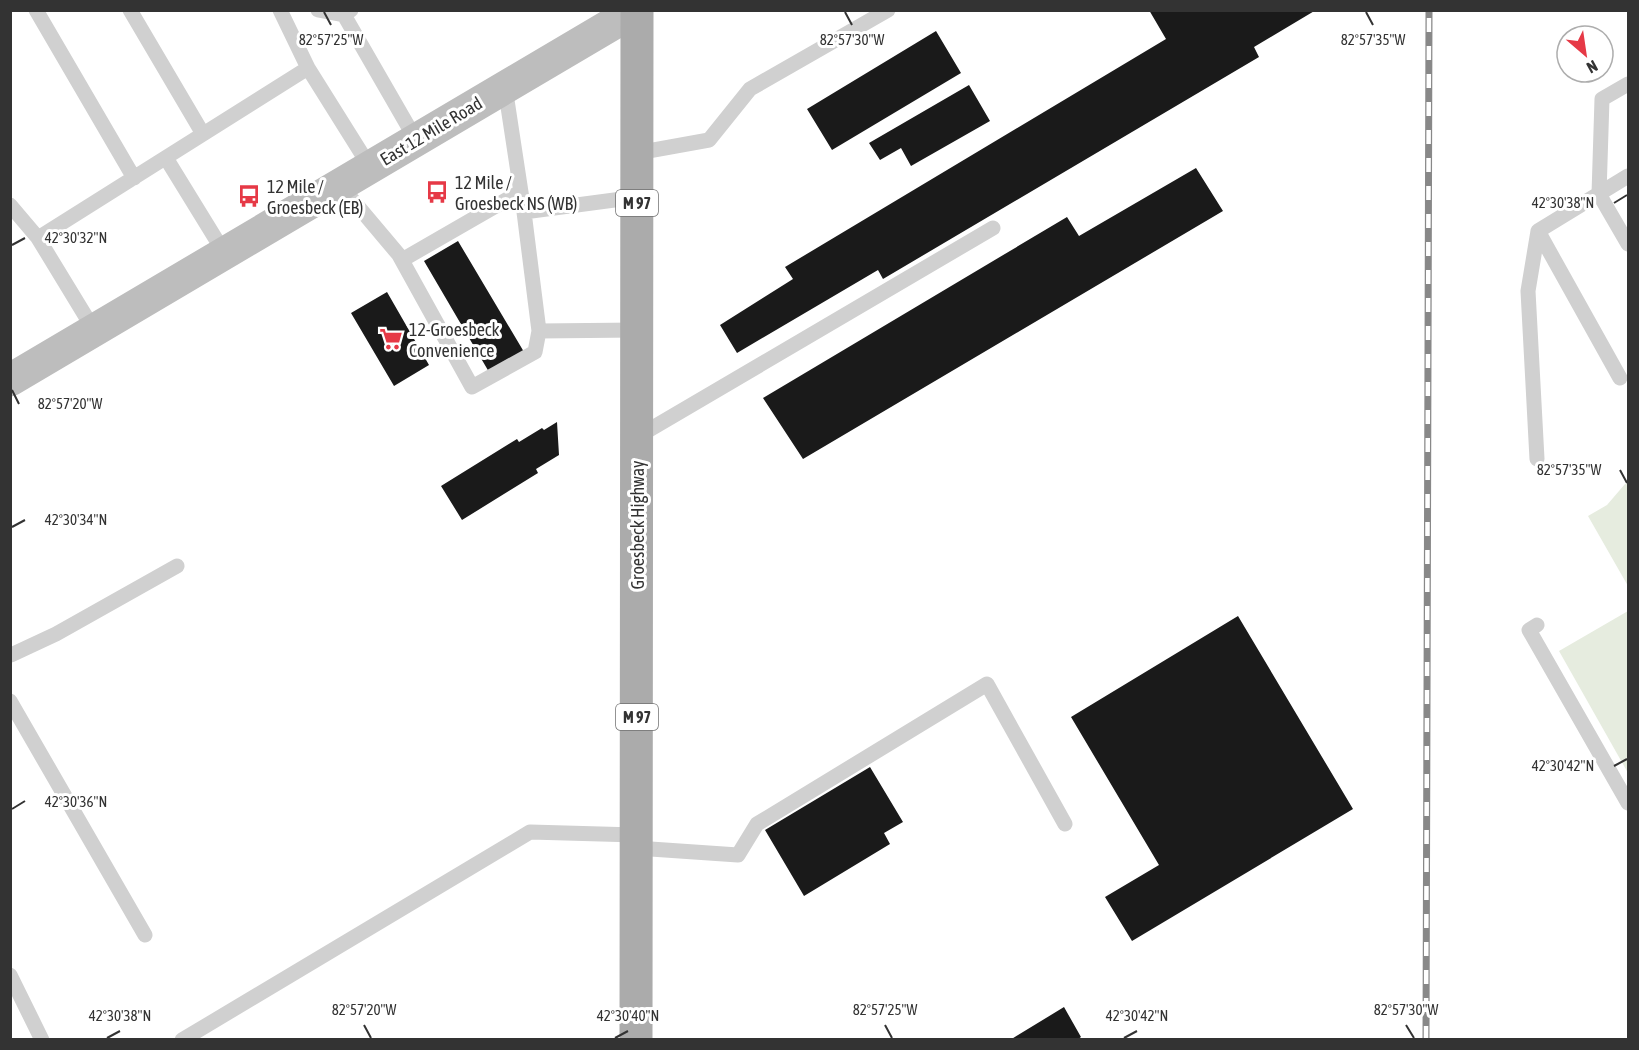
<svg xmlns="http://www.w3.org/2000/svg" width="1639" height="1050" font-family="'Asap Condensed',sans-serif">
	<style>
		.green { fill: #e6ecdf }
		.building { fill: #1a1a1a }
		.lines { fill: none; stroke-linecap: round; stroke-linejoin: round }
		.lane { stroke: #d0d0d0; stroke-width: 15 }
		.secondary { stroke: #bdbdbd; stroke-width: 33 }
		.primary { stroke: #ababab; stroke-width: 33 }
		.rail-casing { stroke: #888; stroke-width: 7 }
		.rail { stroke: #fff; stroke-width: 4.5; stroke-dasharray: 14; stroke-linecap: butt }
		.ticks { fill: none; stroke: #333; stroke-width: 2 }
		.labels { text-anchor: middle; dominant-baseline: central; stroke-width: 6; stroke-linejoin: round; paint-order: stroke }
		.shield { fill: #fff; stroke: #707070; stroke-width: 1.5 }
		.shield-label { font-size: 16px; font-weight: bold; fill: #333 }
		.street-label { font-size: 18px; fill: #333; stroke: #fff }
		.poi-label { font-size: 18px; fill: #333; stroke: #fff; text-anchor: start }
		.ticks-label { font-size: 15px; text-anchor: middle; fill: #333; stroke: #fff; stroke-width: 6; stroke-linejoin: round; paint-order: stroke }
	</style>
	<rect width="100%" height="100%" fill="#fff"/>
	<path class="green" d="M1628,483V586L1588,516L1607,505L1625,484Z
		M1628,611V773L1559,651Z"/>
	<path class="building" d="M1149,10H1316L1254,47L1259,57L883,279L878,270L737,353L720,325L793,279L785,267L1166,39Z
		M936,31L961,73L832,150L807,109Z
		M969,85L990,121L911,166L901,148L880,160L869,143Z
		M1196,168L1223,211L803,459L763,398L1067,217L1079,236Z
		M458,241L524,352L489,372L424,261Z
		M387,292L429,365L394,386L351,313Z
		M557,422L559,455L536,469L538,473L462,520L441,486L517,439L519,442L542,428L544,430Z
		M1238,616L1353,809L1132,941L1105,897L1159,865L1071,717Z
		M870,767L903,822L884,833L890,844L804,896L765,830Z
		M1064,1007L1081,1037L1077,1040H1010Z"/>
	<g class="lines">
		<path class="lane" d="M36,10L134,178
			M130,10L203,134
			M280,10L308,68
			M318,10L344,15
			M351,10L344,15L416,140
			M1628,84L1602,99L1599,194L1628,244
			M505,87L524,212L637,197
			M637,153L709,140L750,89L888,10
			M166,158L225,254
			M340,185L399,255L472,387L535,352L539,331
			M10,205L38,238L94,330
			M524,212L539,331L637,330
			M38,238L308,68L370,167
			M402,260L520,192
			M1620,378L1538,231L1628,176
			M637,437L993,228
			M1537,459L1528,291L1538,231
			M1537,625L1529,630L1628,803
			M11,655L56,634L177,566
			M10,701L145,935
			M636,848L738,855L757,824L987,684L1065,824
			M10,975L42,1040
			M182,1040L530,832L636,835"/>
		<path class="secondary" d="M10,380L636,10"/>
		<path class="primary" d="M636,1040L637,10"/>
		<g class="rail-casing">
			<path id="rail" d="M1426,1040L1429,10"/>
		</g>
		<use href="#rail" class="rail"/>
	</g>
	<path class="ticks" d="M324,12L331,25M845,12L852,25M1366,12L1373,25M1614,203L1627,195M12,245L25,238M12,390L19,404M1620,470L1627,483M12,527L25,520M1614,766L1627,759M12,809L25,801M364,1025L371,1038M885,1025L892,1038M1406,1025L1414,1038M107,1038L120,1031M615,1038L628,1031M1124,1038L1137,1031"/>
	<defs>
		<g id="bus-bare" transform="scale(1.8)"><path d="M-5-6H5V4H4V6H2V4H-2V6H-4V4H-5ZM-3.5-4V0h7V-4ZM-3.5 1.2v1.5H-2V1.2ZM2 1.2v1.5H3.5V1.2Z" fill="#e63946" stroke="#fff" stroke-width="2.5" paint-order="stroke"/></g>
		<g id="supermarket-bare" transform="scale(1.8)"><path d="M-6-5.5h2.5l.6 2H6L4.5 2H-2.5L-4.4-4H-6ZM-1.5 3.2a1.3 1.3 0 1 0 .1 0ZM3 3.2a1.3 1.3 0 1 0 .1 0Z" fill="#e63946" stroke="#fff" stroke-width="2.5" paint-order="stroke"/></g>
	</defs>
	<g fill-rule="evenodd">
		<use href="#bus-bare" x="437" y="192"/>
		<use href="#bus-bare" x="249" y="196"/>
		<use href="#supermarket-bare" x="391" y="339"/>
	</g>
	<g class="labels">
		<g class="shield">
			<rect x="616" y="190" width="42" height="26" rx="4.5"/>
			<rect x="616" y="704" width="42" height="26" rx="4.5"/>
		</g>
		<g class="shield-label">
			<text x="637" y="203">M 97</text>
			<text x="637" y="717">M 97</text>
		</g>
		<g class="street-label">
			<text transform="translate(431 131) rotate(-31)">East 12 Mile Road</text>
			<text transform="translate(637 525) rotate(-90)">Groesbeck Highway</text>
		</g>
		<g class="poi-label">
			<text x="455" y="182">12 Mile /<tspan x="455" dy="21">Groesbeck NS (WB)</tspan></text>
			<text x="267" y="186">12 Mile /<tspan x="267" dy="21">Groesbeck (EB)</tspan></text>
			<text x="409" y="329">12-Groesbeck<tspan x="409" dy="21">Convenience</tspan></text>
		</g>
	</g>
	<g class="ticks-label">
		<text x="331" y="45">82°57'25"W</text>
		<text x="852" y="45">82°57'30"W</text>
		<text x="1373" y="45">82°57'35"W</text>
		<text x="1563" y="208">42°30'38"N</text>
		<text x="76" y="243">42°30'32"N</text>
		<text x="70" y="409">82°57'20"W</text>
		<text x="1569" y="475">82°57'35"W</text>
		<text x="76" y="525">42°30'34"N</text>
		<text x="1563" y="771">42°30'42"N</text>
		<text x="76" y="807">42°30'36"N</text>
		<text x="364" y="1015">82°57'20"W</text>
		<text x="885" y="1015">82°57'25"W</text>
		<text x="1406" y="1015">82°57'30"W</text>
		<text x="120" y="1021">42°30'38"N</text>
		<text x="628" y="1021">42°30'40"N</text>
		<text x="1137" y="1021">42°30'42"N</text>
	</g>
	<rect width="1639" height="1050" fill="none" stroke="#333333" stroke-width="24"/>
	<g transform="translate(1585 54) rotate(151)"><circle r="28" fill="#ffffff" stroke="#adadad" stroke-width="1.5"/>
	<path d="M0-4.5L10 22L0 15L-10 22Z" fill="#e63946"/>
	<text y="-9" font-size="16" font-weight="bold" text-anchor="middle" fill="#333333">N</text>
	</g>
</svg>
